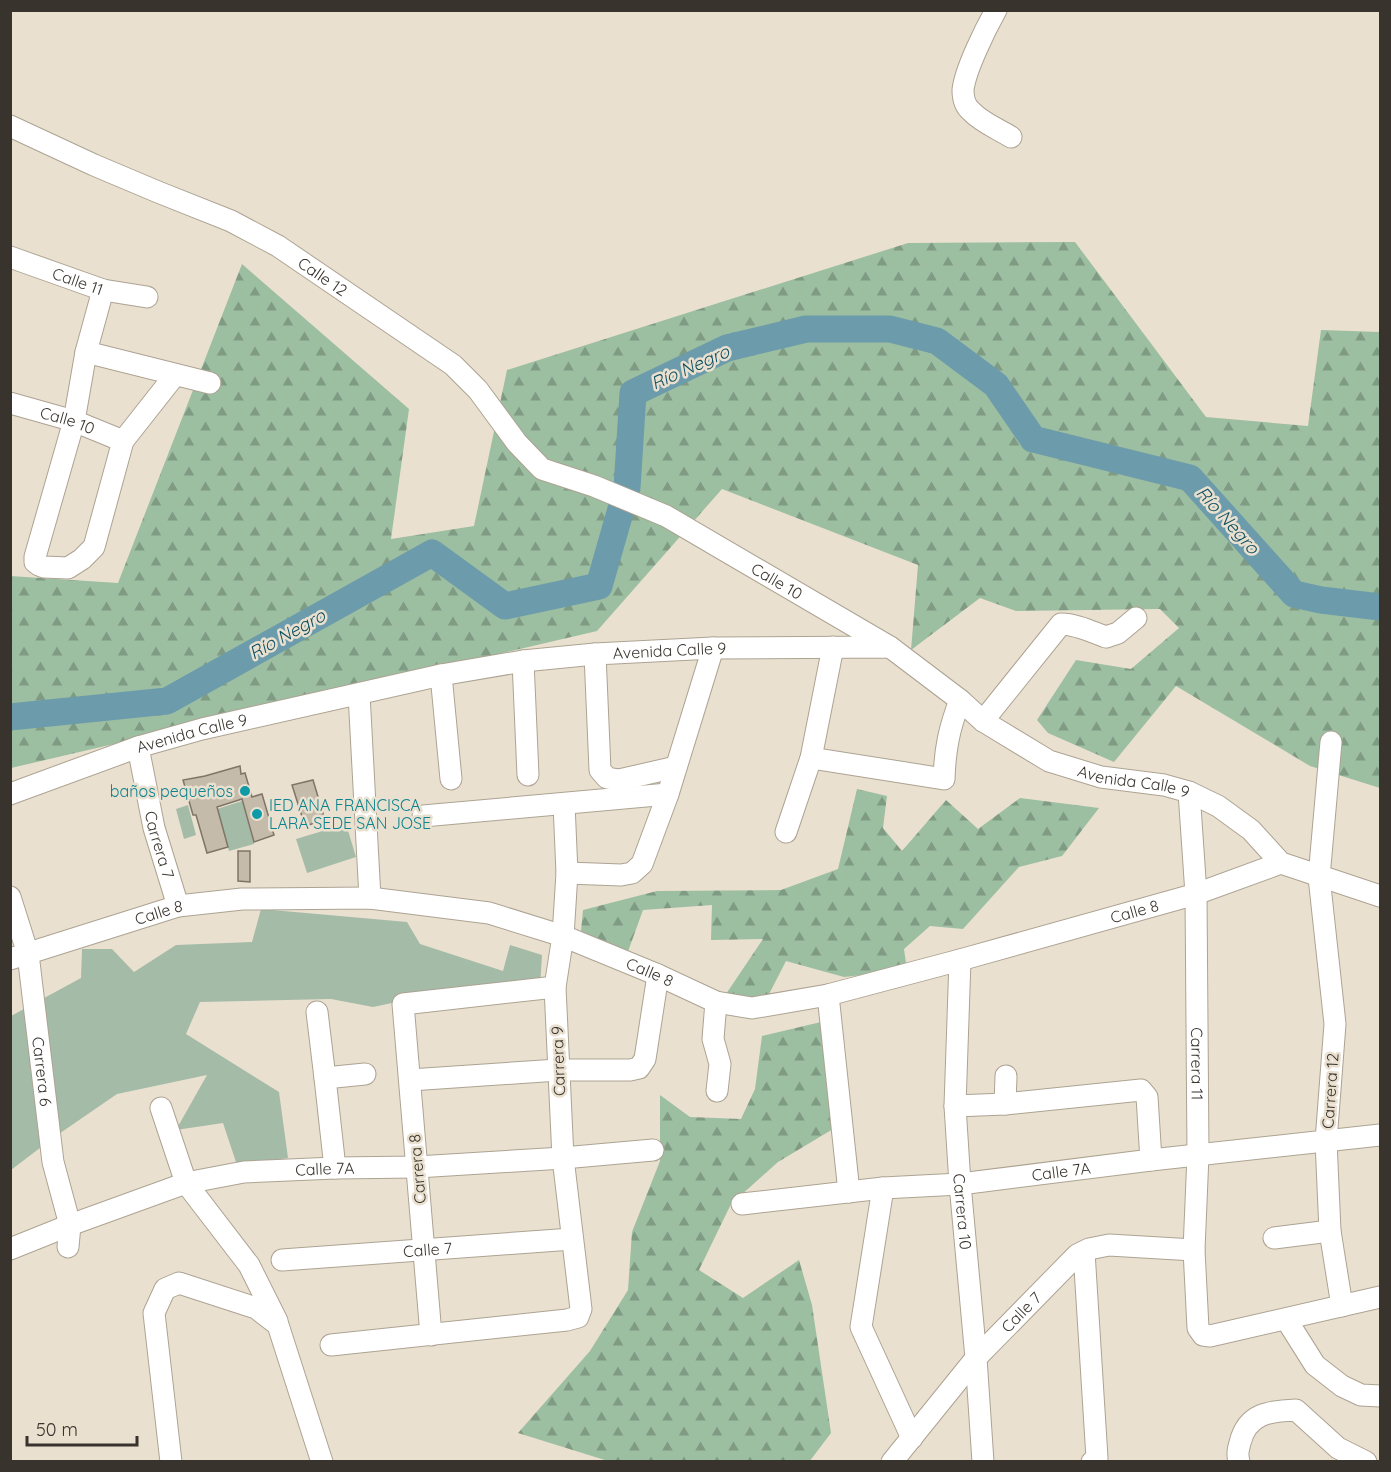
<svg xmlns="http://www.w3.org/2000/svg" width="1391" height="1472" font-family="Quicksand,sans-serif">
	<style>
		.forest { fill: url(#forest-firs) }
		.green { fill: #a4bba8 }
		.lines { fill: none; stroke-linecap: round; stroke-linejoin: round }
		.river { stroke: #6c9bab; stroke-width: 27 }
		.building { fill: #c5bbab; stroke: #7f7567; stroke-width: 1.5 }
		.minor-casing { stroke: #ada393; stroke-width: 23 }
		.minor { stroke: #fff; stroke-width: 21 }
		.culture-dot { fill: #0f9aa8; stroke: #eae0cf; stroke-width: 2 }
		.labels { text-anchor: middle; dominant-baseline: central; stroke-width: 5; stroke-linejoin: round; paint-order: stroke }
		.street-label { font-size: 16px; fill: #38332d; stroke: #eae0cf }
		.culture-label { font-size: 16px; fill: #0d838f; stroke: #eae0cf; text-anchor: end }
		.water-label { font-size: 18px; font-style: italic; fill: #0c4f61; stroke: #eae0cf }
	</style>
	<defs>
		<pattern id="forest-firs" width="22" height="20" patternUnits="userSpaceOnUse" patternTransform="scale(1.5)"><rect width="22" height="20" fill="#9cbea1"/><path d="M5 1l3.5 6h-7zM16 11l3.5 6h-7z" fill="#809b84"/></pattern>
	</defs>
	<rect width="100%" height="100%" fill="#eae0cf"/>
	<path class="forest" d="M1075,242L1206,417L1308,426L1321,330L1380,332V788L1310,766L1176,686L1114,762L1048,733L1037,720L1076,660L1131,669L1179,628L1160,609L1016,611L980,598L911,650L918,565L722,489L597,631L11,768L10,576L118,583L242,264L409,409L391,539L474,526L507,370L908,243Z
		M857,789L887,796L883,828L902,851L946,800L978,829L1020,798L1099,808L1062,856L1019,867L963,929L930,926L904,949L907,970L844,977L786,961L766,1000H722L763,939L711,940L712,905L643,910L626,957L581,931L583,910L657,891L781,890L838,869Z
		M821,1022L833,1129L778,1162L731,1204L699,1270L743,1298L799,1260L812,1305L831,1433L809,1462L608,1461L518,1433L590,1351L628,1290L632,1232L660,1161V1095L690,1117L741,1119L755,1089L762,1036Z"/>
	<path class="green" d="M242,801L254,844L229,851L217,809Z
		M188,805L196,835L184,839L176,809Z
		M346,824L356,857L307,873L296,839Z
		M261,909L407,922L420,944L503,971L510,945L542,955L540,987L425,996L373,1007L331,999L200,1002L186,1034L279,1092L288,1158L237,1165L223,1123L176,1130L207,1075L117,1094L53,1138L11,1170V1016L81,978L82,949H112L134,972L176,945L252,942Z"/>
	<g class="lines">
		<path class="river" d="M10,717L167,701L432,553L505,606L599,586L627,488L633,393L727,348L806,329H890L937,341L996,385L1033,439L1190,478L1294,594L1321,600L1380,607"/>
	</g>
	<path class="building" d="M240,766L241,774L245,773L252,797L262,794L274,835L254,842L242,799L217,807L228,847L207,853L196,815H193L183,780L205,776Z
		M313,780L325,820L305,826L292,785Z
		M238,851H250V882L238,881Z"/>
	<g class="lines">
		<g class="minor-casing">
			<g id="minor">
				<path d="M996,10C986,28 965,70 963,90C963,97 965,106 971,111C981,122 998,129 1011,137"/>
				<path id="s1" d="M10,126L94,165L158,192L231,221L278,246L453,365L478,390L517,443L542,469L594,486L666,516L890,647"/>
				<path id="s2" d="M10,257L103,290L147,297"/>
				<path d="M103,290L86,352L74,421L35,557V562L39,565L44,567L68,568L82,559L94,547L123,441L175,375"/>
				<path d="M86,352L210,383"/>
				<path id="s3" d="M10,403L74,421L123,441"/>
				<path d="M595,654L600,770L607,778L619,780L676,767"/>
				<path d="M523,661L528,775"/>
				<path d="M441,675L451,779"/>
				<path d="M359,694L370,898"/>
				<path d="M983,721L1061,624C1076,624 1092,632 1106,637L1118,633L1136,618"/>
				<path d="M1331,742L1319,877L1335,1024L1326,1141L1330,1231L1342,1306"/>
				<path id="s4" d="M138,747L154,828L178,906"/>
				<path d="M811,758L944,779C945,749 949,729 960,700"/>
				<path id="s5" d="M1189,792L1196,894L1198,1155L1194,1250L1198,1328L1203,1335L1210,1336L1380,1297"/>
				<path id="s6" d="M10,794L138,747L202,729L441,675L523,661L595,654L713,648L890,647L960,700L983,721L1049,761L1101,777L1164,785L1189,792L1218,806L1251,830L1281,863L1380,896"/>
				<path d="M423,816L668,794"/>
				<path d="M786,832L811,758L833,647"/>
				<path d="M567,873L621,875L632,873L642,864L668,794L713,648"/>
				<path id="s7" d="M10,897L28,954L53,1162L70,1225L68,1247"/>
				<path id="s8" d="M10,959L178,906L242,899L370,898L489,913L563,936L658,975L716,1002L752,1008L828,995L960,960L1196,894L1281,863"/>
				<path id="s9" d="M960,960L955,1106L960,1184L976,1358L983,1462"/>
				<path d="M828,995L849,1192"/>
				<path d="M716,1002L713,1039L720,1064L717,1091"/>
				<path d="M317,1012L325,1078L335,1168"/>
				<path d="M325,1078L365,1074"/>
				<path d="M410,1080L558,1070H630L639,1068L645,1059L658,975"/>
				<path d="M1005,1104L1006,1076"/>
				<path d="M955,1106L1005,1104L1141,1090L1147,1097L1151,1160"/>
				<path d="M161,1108L186,1183L249,1265L277,1321"/>
				<path d="M883,1188L861,1327L912,1438"/>
				<path id="s10" d="M742,1204L883,1188L960,1184L1151,1160L1380,1135"/>
				<path d="M1274,1238L1330,1231"/>
				<path id="s11" d="M10,1249L70,1225L186,1183L244,1172L335,1168L417,1167L563,1158L653,1150"/>
				<path d="M1084,1252L1097,1458L1092,1462"/>
				<path id="s12" d="M282,1260L572,1239"/>
				<path d="M1286,1319L1315,1365L1342,1386L1361,1395L1380,1396"/>
				<path d="M431,1335L403,1004L555,987"/>
				<path d="M331,1345L567,1320L578,1317L581,1309L563,1158L555,987L563,936L567,873L564,804"/>
				<path d="M171,1462L154,1313L165,1289L179,1283L256,1308L278,1325L322,1462"/>
				<path id="s13" d="M892,1462L976,1358L1077,1255L1089,1249L1109,1245L1194,1250"/>
				<path d="M1239,1462C1237,1454 1238,1450 1240,1443C1247,1413 1270,1411 1296,1410L1338,1448L1366,1462"/>
			</g>
		</g>
		<use href="#minor" class="minor"/>
	</g>
	<g class="culture-dot">
		<circle cx="245" cy="791" r="6"/>
		<circle cx="257" cy="814" r="6"/>
	</g>
	<g class="labels">
		<g class="street-label">
			<text stroke="none"><textPath href="#s1" startOffset="348">Calle 12</textPath></text>
			<text stroke="none"><textPath href="#s2" startOffset="72">Calle 11</textPath></text>
			<text stroke="none"><textPath href="#s3" startOffset="60">Calle 10</textPath></text>
			<text stroke="none"><textPath href="#s1" startOffset="904">Calle 10</textPath></text>
			<text stroke="none"><textPath href="#s6" startOffset="678">Avenida Calle 9</textPath></text>
			<text stroke="none"><textPath href="#s6" startOffset="192">Avenida Calle 9</textPath></text>
			<text stroke="none"><textPath href="#s6" startOffset="1182">Avenida Calle 9</textPath></text>
			<text stroke="none"><textPath href="#s4" startOffset="100">Carrera 7</textPath></text>
			<text stroke="none"><textPath href="#s8" startOffset="1164">Calle 8</textPath></text>
			<text stroke="none"><textPath href="#s8" startOffset="156">Calle 8</textPath></text>
			<text stroke="none"><textPath href="#s8" startOffset="660">Calle 8</textPath></text>
			<text transform="translate(558 1061) rotate(-92)">Carrera 9</text>
			<text stroke="none"><textPath href="#s5" startOffset="272">Carrera 11</textPath></text>
			<text stroke="none"><textPath href="#s7" startOffset="178">Carrera 6</textPath></text>
			<text transform="translate(1330 1091) rotate(-86)">Carrera 12</text>
			<text stroke="none"><textPath href="#s11" startOffset="328">Calle 7A</textPath></text>
			<text transform="translate(417 1169) rotate(-95)">Carrera 8</text>
			<text stroke="none"><textPath href="#s10" startOffset="321">Calle 7A</textPath></text>
			<text stroke="none"><textPath href="#s9" startOffset="252">Carrera 10</textPath></text>
			<text stroke="none"><textPath href="#s12" startOffset="146">Calle 7</textPath></text>
			<text stroke="none"><textPath href="#s13" startOffset="198">Calle 7</textPath></text>
		</g>
		<g class="culture-label">
			<text x="233" y="791">baños pequeños</text>
			<text x="269" y="805" text-anchor="start">IED ANA FRANCISCA<tspan x="269" dy="18">LARA SEDE SAN JOSE</tspan></text>
		</g>
		<g class="water-label">
			<text transform="translate(690 367) rotate(-24)">Río Negro</text>
			<text transform="translate(1228 520) rotate(48)">Río Negro</text>
			<text transform="translate(287 634) rotate(-29)">Río Negro</text>
		</g>
	</g>
	<rect width="1391" height="1472" fill="none" stroke="#38332d" stroke-width="24"/>
	<path d="M27 1436v9h110v-9" fill="none" stroke="#38332d" stroke-width="3"/>
	<text x="36" y="1436" font-size="18" fill="#38332d" stroke="#eae0cf" stroke-width="4.5" paint-order="stroke">50 m</text>
</svg>
